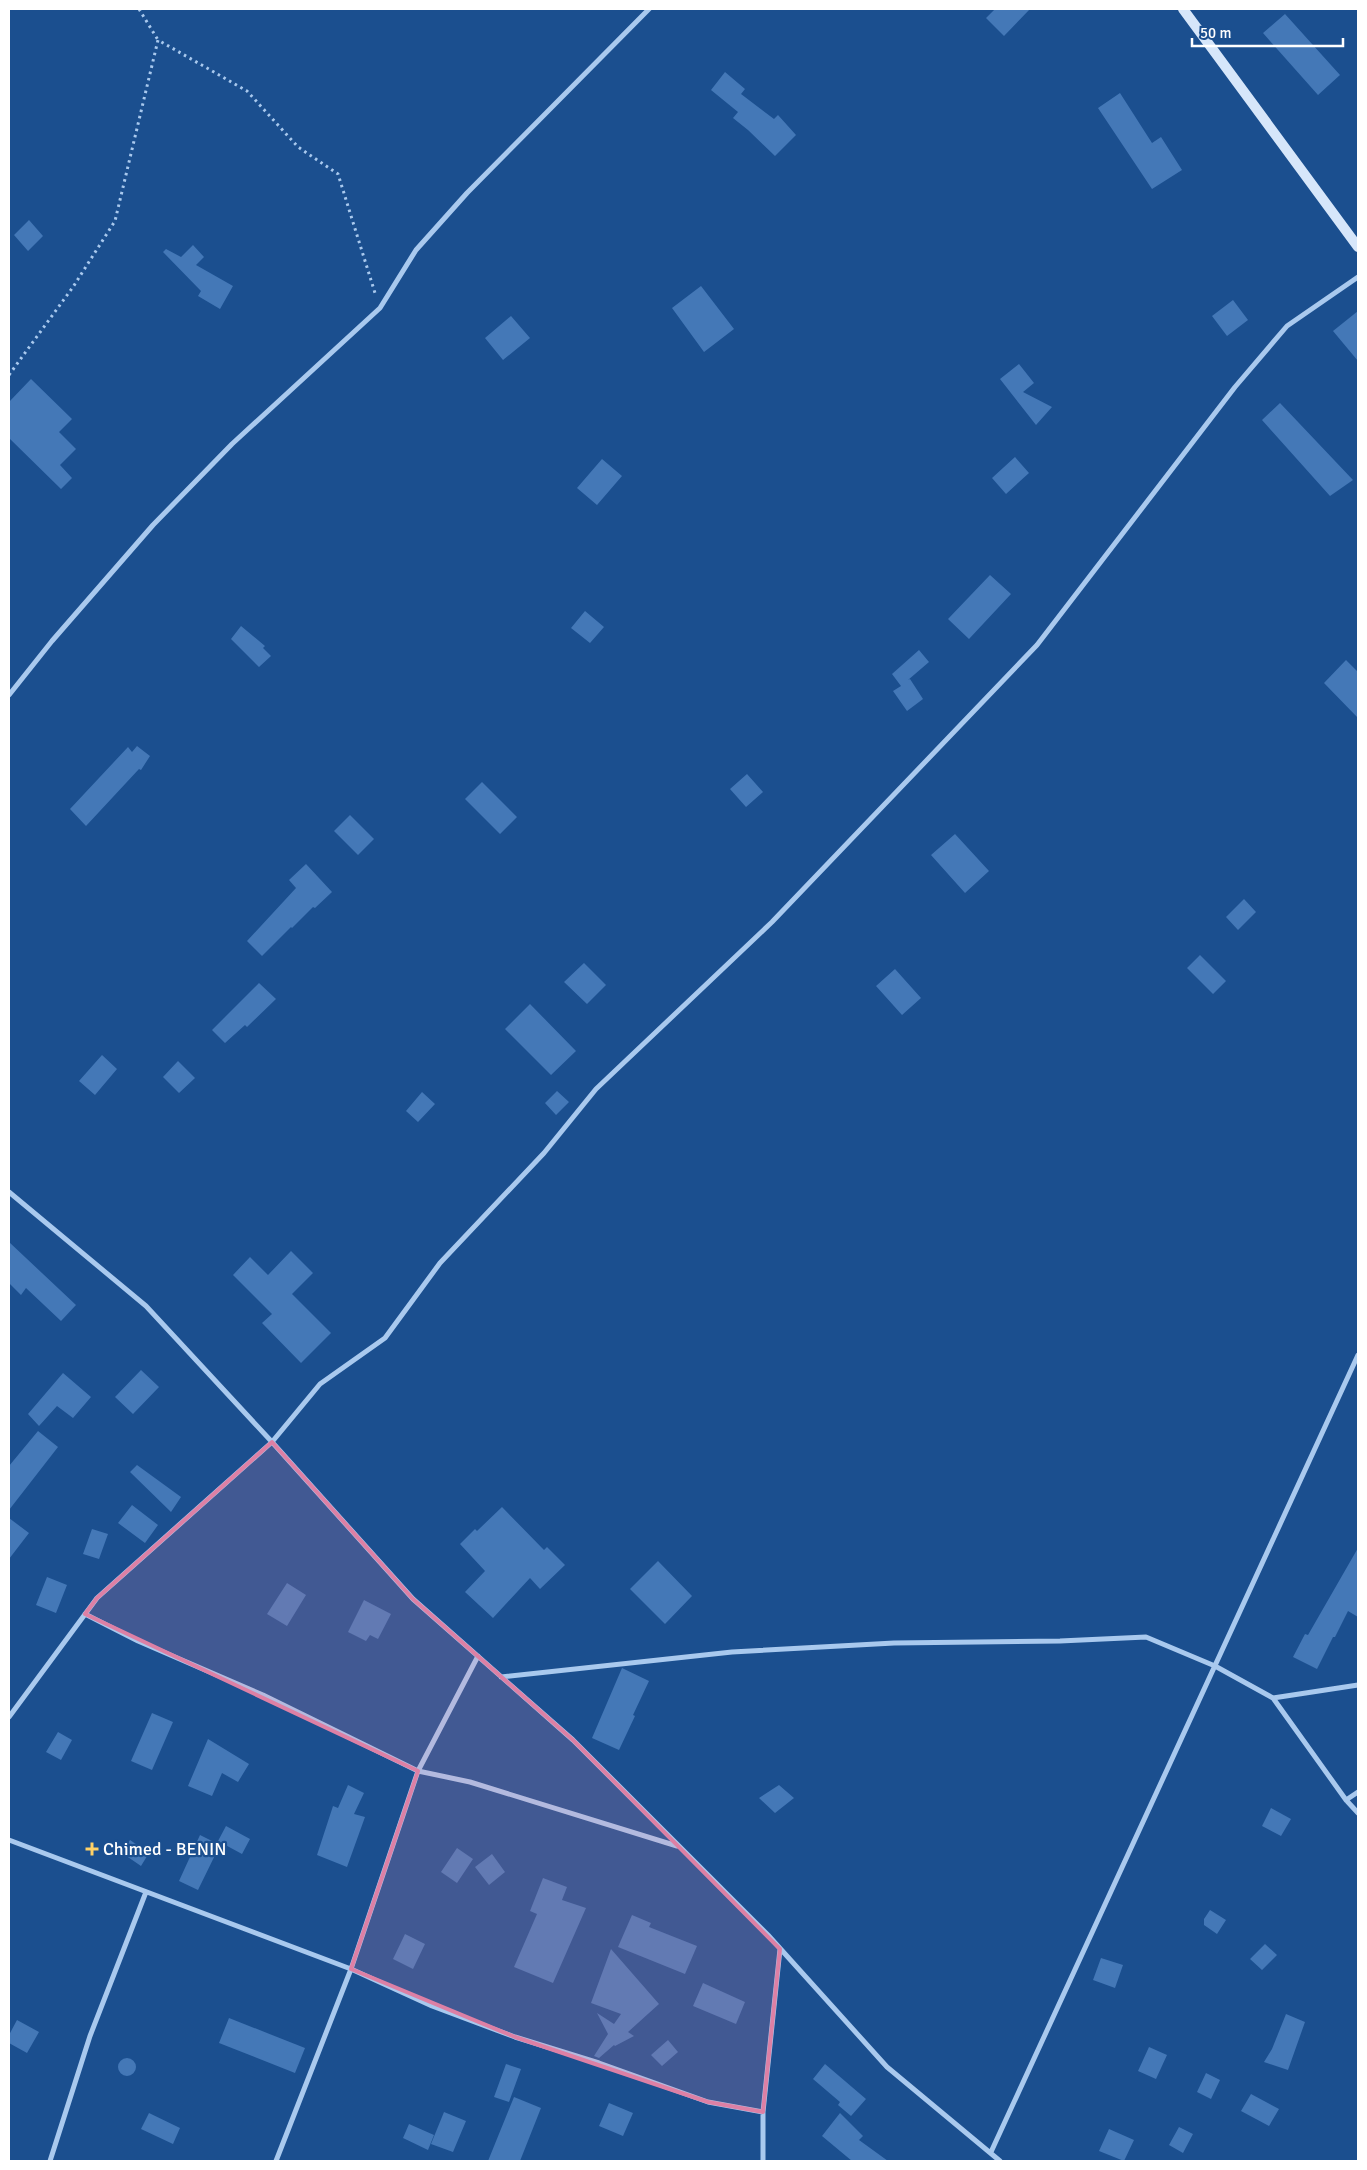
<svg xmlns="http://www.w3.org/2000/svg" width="1367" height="2170" font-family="Signika,sans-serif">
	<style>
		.building { fill: #4478b7 }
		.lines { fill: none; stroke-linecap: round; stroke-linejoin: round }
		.path { stroke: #a9c9ee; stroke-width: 3; stroke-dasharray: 2.5 4; stroke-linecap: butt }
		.street { stroke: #a9c9ee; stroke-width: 5 }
		.secondary { stroke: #d6e6fa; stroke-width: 10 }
		.marked { fill: #dd80a5; fill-opacity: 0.2; stroke: #dd80a5; stroke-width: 4; stroke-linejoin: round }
		.poi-dot { fill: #ffd166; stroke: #1b4f8f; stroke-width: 2 }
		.labels { text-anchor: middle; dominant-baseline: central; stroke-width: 4.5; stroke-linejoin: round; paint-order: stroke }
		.poi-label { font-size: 18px; fill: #fff; stroke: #1b4f8f; text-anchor: start }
	</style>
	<rect width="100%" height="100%" fill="#1b4f8f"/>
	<path class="building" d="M995,9H1030L1004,36L986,18Z
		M1285,14L1340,75L1318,95L1263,33Z
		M725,72L745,89L741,94L774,119L778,115L796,135L775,156L748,130L733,118L738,112L711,90Z
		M1120,93L1152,143L1161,137L1182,170L1152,189L1098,108Z
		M29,220L43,236L28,251L14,235Z
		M193,245L204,257L196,265L233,286L220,309L198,296L201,291L163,252L166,249L181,257Z
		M701,286L734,329L704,352L672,308Z
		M1233,300L1248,320L1227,336L1212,316Z
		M1358,311V361L1333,331Z
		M511,316L530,338L503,360L485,338Z
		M1019,364L1034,383L1023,392L1052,407L1036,425L1000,379Z
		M31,379L72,419L59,432L76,449L60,465L72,478L61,489L9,438V402Z
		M1280,403L1353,480L1330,496L1262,420Z
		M1015,457L1029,473L1006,494L992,478Z
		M602,459L622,476L597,505L577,488Z
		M990,575L1011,594L969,639L948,619Z
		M585,611L604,627L590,643L571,628Z
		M241,626L265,646L263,648L271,656L259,667L231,639Z
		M919,650L929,662L908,680L910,679L923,699L907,711L893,691L901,686L892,674Z
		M1346,660L1358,672V718L1324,683Z
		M137,746L150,756L141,770L139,769L86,826L70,809L128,747L132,752Z
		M747,774L763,792L746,807L730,789Z
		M482,782L517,817L500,834L465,799Z
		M350,815L374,839L358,855L334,831Z
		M955,834L989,871L965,893L931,855Z
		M306,864L332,892L315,908L313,907L292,928L291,927L262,956L247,941L296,888L289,880Z
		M1244,899L1256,912L1238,930L1226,917Z
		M1200,955L1226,981L1213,994L1187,968Z
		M584,963L606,985L587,1004L564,982Z
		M895,969L921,998L902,1015L876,986Z
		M259,983L276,999L247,1027L245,1025L225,1043L212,1030Z
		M530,1004L576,1051L551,1075L505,1029Z
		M102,1055L117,1069L95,1095L79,1081Z
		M178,1061L195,1078L179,1093L163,1077Z
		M557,1091L569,1102L556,1115L545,1103Z
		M422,1092L435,1104L418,1122L406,1111Z
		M9,1242L76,1305L61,1321L26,1288L21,1295L9,1283Z
		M291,1251L313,1273L292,1294L331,1333L301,1363L262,1323L272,1314L233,1275L250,1257L268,1275Z
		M141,1370L159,1387L133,1414L115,1397Z
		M63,1373L91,1397L73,1418L57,1406L39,1426L28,1414Z
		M38,1431L58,1447L9,1510V1466Z
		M137,1465L181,1497L171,1512L130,1472Z
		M132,1505L158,1525L145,1543L118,1523Z
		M502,1507L544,1550L547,1547L565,1565L540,1589L530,1578L493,1618L465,1592L485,1571L460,1544L475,1529L477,1531Z
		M9,1518L29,1533L9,1559Z
		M92,1529L108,1534L99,1559L83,1554Z
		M1358,1548V1617L1348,1611L1335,1637H1333L1317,1669L1293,1657L1305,1634L1308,1635Z
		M658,1561L692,1596L665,1624L630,1589Z
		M47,1577L67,1585L56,1613L36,1605Z
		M287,1583L306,1595L287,1626L267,1614Z
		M364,1600L391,1614L378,1639L370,1635L366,1641L348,1632Z
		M622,1668L649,1681L633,1715L635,1716L619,1750L592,1738Z
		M152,1713L173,1722L152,1770L131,1761Z
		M58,1732L72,1740L61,1760L46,1752Z
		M208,1739L249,1764L238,1782L222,1773L212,1796L188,1786Z
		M348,1785L364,1793L354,1814L365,1817L347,1867L317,1855L333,1806L338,1808Z
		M779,1785L794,1798L775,1813L759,1798Z
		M1271,1808L1291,1819L1281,1836L1262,1826Z
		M226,1826L250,1839L242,1854L218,1841Z
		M200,1835L220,1845L198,1890L179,1881Z
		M130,1840L149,1853L141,1866L122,1853Z
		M457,1848L473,1859L457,1883L441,1872Z
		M492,1854L505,1872L489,1885L475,1867Z
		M543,1878L567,1887L562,1900L586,1908L553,1983L514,1967L537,1914L530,1911Z
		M1210,1910L1226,1920L1217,1934L1204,1925V1919Z
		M632,1915L651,1923L649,1927L697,1946L685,1974L618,1947Z
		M405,1934L425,1944L413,1969L393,1959Z
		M1265,1944L1277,1955L1262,1970L1250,1959Z
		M611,1949L659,2004L628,2032L634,2036L615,2046L614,2045L599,2058L594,2056L608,2034L597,2013L614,2024L621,2014L591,2003Z
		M1101,1958L1123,1965L1115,1988L1093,1980Z
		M703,1983L745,2002L736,2024L693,2006Z
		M1286,2014L1305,2022L1288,2070L1264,2062L1272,2049Z
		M229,2018L305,2048L295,2073L219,2043Z
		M17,2020L39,2032L27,2053L9,2043V2035Z
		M668,2040L678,2052L662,2066L651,2055Z
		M1149,2047L1167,2055L1156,2079L1138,2071Z
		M118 2067a9 9 0 1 1 18 0a9 9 0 1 1-18 0Z
		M506,2064L521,2069L509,2102L494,2097Z
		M825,2064L866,2099L851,2116L838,2105L840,2102L813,2079Z
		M1206,2073L1220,2080L1211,2099L1197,2092Z
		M1251,2094L1279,2109L1269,2126L1241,2111Z
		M514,2097L541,2108L520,2161H488Z
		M609,2103L633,2113L623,2136L599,2126Z
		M444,2112L466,2121L453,2152L431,2144Z
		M149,2113L180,2128L173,2144L141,2129Z
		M840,2113L863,2136L859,2140L888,2161H852L822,2136Z
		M409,2124L434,2135L428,2150L403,2138Z
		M1179,2127L1193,2134L1183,2153L1169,2145Z
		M1109,2129L1134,2140L1124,2161L1099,2151Z"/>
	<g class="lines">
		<path class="path" d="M139,9L158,40
			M9,375L73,287L115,221L158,40L247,91L298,147L338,174L375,293"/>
		<path class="street" d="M9,695L52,641L153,525L232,444L380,308L416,250L467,193L649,9
			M9,1192L146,1306L272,1442L413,1599L573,1740L768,1935L887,2067L1000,2161
			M85,1614L138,1641L263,1695L418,1771L470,1782L677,1846
			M501,1677L732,1652L894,1643L1060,1641L1146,1637L1215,1666L1273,1698L1346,1800L1358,1813
			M1273,1698L1358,1685
			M9,1717L97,1598L272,1442L320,1384L385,1338L440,1263L544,1153L596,1089L772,922L1037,645L1235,387L1287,326L1358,277
			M1346,1800L1358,1792
			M9,1840L351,1969L432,2006L515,2037L599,2063L708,2102L763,2112
			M991,2152L1358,1355
			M50,2161L90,2036L146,1892
			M276,2161L351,1969L418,1771L478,1656
			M763,2161V2112L780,1949"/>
		<path class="secondary" d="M1183,9L1358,247"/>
	</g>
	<path class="marked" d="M272,1442L413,1599L573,1740L780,1949L763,2112L708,2102L515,2037L351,1969L418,1771L85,1614L97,1598Z"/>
	<path class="poi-dot" d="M89.5 1841.5h5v5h5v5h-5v5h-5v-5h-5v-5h5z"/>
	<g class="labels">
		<g class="poi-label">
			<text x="103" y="1849">Chimed - BENIN</text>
		</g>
	</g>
	<rect width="1367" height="2170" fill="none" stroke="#ffffff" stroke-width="20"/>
	<path d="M1192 38v8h151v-8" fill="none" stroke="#ffffff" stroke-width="2.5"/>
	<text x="1200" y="38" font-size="15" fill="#ffffff" stroke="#1b4f8f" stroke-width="4" paint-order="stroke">50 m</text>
</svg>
